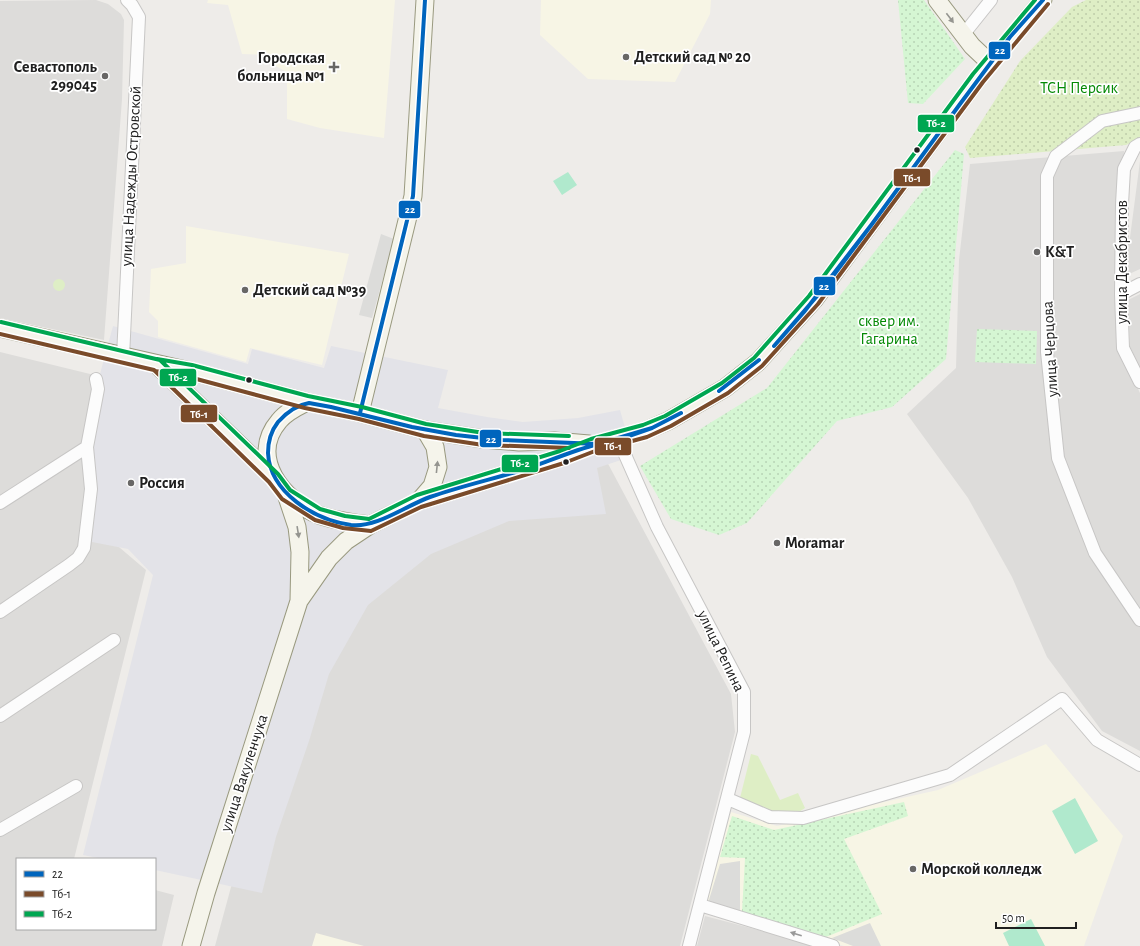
<svg xmlns="http://www.w3.org/2000/svg" width="1140" height="946" font-family="'Alegreya Sans',sans-serif">
	<style>
		.residential { fill: #dddcda }
		.education { fill: #f7f5e5 }
		.religious { fill: #dcdcda }
		.grass { fill: #deeec5 }
		.park { fill: url(#park-dots) }
		.garden { fill: url(#garden-dots) }
		.pitch { fill: #b0e9cd }
		.plaza { fill: #e3e3e8 }
		.lines { fill: none; stroke-linecap: round; stroke-linejoin: round }
		.minor-casing { stroke: #c7c6c5; stroke-width: 14 }
		.secondary-casing { stroke: #99997f; stroke-width: 19 }
		.minor { stroke: #fcfcfc; stroke-width: 12 }
		.secondary { stroke: #f5f4eb; stroke-width: 17 }
		.bus-1-casing { stroke: #fff; stroke-width: 7 }
		.bus-2-casing { stroke: #fff; stroke-width: 7 }
		.bus-3-casing { stroke: #fff; stroke-width: 7 }
		.bus-1 { stroke: #0065bd; stroke-width: 4 }
		.bus-2 { stroke: #7a4b2a; stroke-width: 4 }
		.bus-3 { stroke: #00a651; stroke-width: 4 }
		.oneway { fill: #959590 }
		.oneway2 { fill: #999 }
		.poi-dot { fill: #686766; stroke: #fff; stroke-width: 1.5 }
		.bus-dot { fill: #202020; stroke: #fff; stroke-width: 1.5 }
		.labels { text-anchor: middle; dominant-baseline: central; stroke-width: 3.5; stroke-linejoin: round; paint-order: stroke }
		.poi-label { font-size: 16px; font-weight: bold; fill: #202020; stroke: #fff; text-anchor: start }
		.park-label { font-size: 16px; fill: #038904; stroke: #fff }
		.street-label { font-size: 16px; fill: #202020; stroke: #fff }
		.line-badge { stroke: #fff; stroke-width: 1.5 }
		.badge-label { font-size: 11px; text-anchor: middle; font-weight: bold; fill: #fff }
	</style>
	<defs>
		<pattern id="park-dots" width="8" height="8" patternUnits="userSpaceOnUse"><rect width="8" height="8" fill="#d5f6d3"/><path d="M2 2h.1M6 6h.1" fill="none" stroke="#b7d3b5" stroke-width="1.8" stroke-linecap="round"/></pattern>
		<pattern id="garden-dots" width="8" height="8" patternUnits="userSpaceOnUse"><rect width="8" height="8" fill="#deeec5"/><path d="M2 2h.1M6 6h.1" fill="none" stroke="#becca9" stroke-width="1.8" stroke-linecap="round"/></pattern>
	</defs>
	<rect width="100%" height="100%" fill="#eeece9"/>
	<path class="residential" d="M96,0L108,4L121,14L124,20L122,99L104,340L0,318V1Z
		M1124,151L1115,282L1118,347L1140,393V751L1102,731L1047,657L1012,577L968,498L907,414L956,368L959,260L970,164Z
		M1140,161V269L1125,276Z
		M1140,294V368L1130,347L1128,300Z
		M0,352L131,384L106,536L146,570L74,859H17V929H155V890L174,895L162,946H0Z
		M606,460L731,694L735,732L680,946H215L300,633L317,591Z
		M705,916L820,946H697Z"/>
	<path class="education" d="M208,0H395L384,138L320,128L287,119V72L270,63V55L242,54L228,5L207,3Z
		M541,0H711L710,14L675,82L588,79L540,35Z
		M186,226L349,254L322,365L250,348L246,362L158,337V321L149,312L151,269L186,263Z
		M1046,744L1123,836L1084,946H844L705,903L731,812L777,826L938,790Z
		M316,933L364,946H312Z"/>
	<path class="religious" d="M381,234L394,239L372,318L359,315Z
		M17,855L34,859H17V896L11,882Z
		M740,861V912L708,903L720,864Z
		M870,923L881,946H853L832,938Z"/>
	<path class="grass" d="M53 285a6 6 0 1 1 12 0a6 6 0 1 1-12 0Z
		M751,754L758,756L780,800L798,793L805,808L799,812L770,811L740,798Z"/>
	<path class="park" d="M898,0H924L965,59L923,104L908,103Z
		M955,150L964,154L946,359L892,407L837,421L747,523L719,535L671,519L640,466L767,388Z
		M977,329L1037,331L1036,364L975,362Z
		M904,802L908,816L844,839L882,914L826,937L742,912L745,858L720,857L732,816L774,830Z"/>
	<path class="garden" d="M1086,0H1140V138L1126,145L970,158L965,147L1020,61L1072,7Z"/>
	<path class="pitch" d="M568,172L577,185L562,195L553,181Z
		M1075,798L1098,841L1075,854L1052,811Z
		M1031,919L1045,946H1009L1003,933Z"/>
	<path class="plaza" d="M113,326L248,364L252,349L324,368L331,346L448,370L438,408L487,417L523,422L578,418L620,410L633,456L597,468L606,514L509,521L431,554L368,605L329,674L309,741L276,837L262,893L155,870V859H103L83,855L153,575L128,549L92,542L96,475L93,455L81,444Z"/>
	<g class="lines">
		<g class="minor-casing">
			<path id="minor" d="M963,35L991,0
				M1140,113L1102,121L1056,156L1047,176V352L1058,458L1095,553L1140,620
				M1140,144L1135,147L1124,169L1122,204L1121,294L1123,348L1140,382
				M1121,294L1140,284
				M123,357L139,17L132,5L127,0
				M618,439L657,527L744,692V732L689,946
				M0,503L87,447L98,389L96,379
				M0,612L69,565L78,558L84,548L91,489L87,447
				M0,716L114,640
				M728,799L770,817L803,818L950,775L1062,699L1097,740L1140,765
				M0,830L76,786
				M700,905L833,946"/>
		</g>
		<g class="secondary-casing">
			<path id="secondary" d="M937,0L972,46L990,63
				M0,328L190,371L307,402L360,413L425,430L483,439L519,442L554,441L589,444
				M157,365L273,477
				M307,402C297,407 286,412 279,421C248,457 283,501 319,515C336,521 353,523 370,525
				M360,413L413,196L425,0
				M419,501L562,457L593,445L645,431L668,421L725,388L758,362L814,300L978,78L1043,0
				M299,601L329,558L346,541L370,525L419,501L432,486L438,467L435,447L425,430
				M191,946L206,893L299,601L300,552L297,527L286,494"/>
		</g>
		<use href="#minor" class="minor"/>
		<use href="#secondary" class="secondary"/>
		<g class="bus-1-casing">
			<path id="bus-1" d="M960,104L1010,37L1043,0
				M872,224L960,104
				M872,224L960,104
				M774,346L804,312L872,224
				M774,346L824,288L872,224
				M719,391L759,360
				M719,391L759,360
				M309,403L331,407L412,427L456,435L501,440L598,444C575,450 554,459 532,467C498,478 464,485 430,497C405,506 377,528 351,525C315,520 270,493 268,453C268,441 271,431 278,422C286,413 297,405 309,403Z
				M360,413L413,196L425,0
				M652,428L681,413
				M652,428L681,413
				M598,444L652,428
				M598,444L623,438L652,428"/>
		</g>
		<g class="bus-2-casing">
			<path id="bus-2" d="M0,334L154,370L269,482L282,499L315,520L343,528L371,531L421,507L564,463L595,451L647,437L671,426L728,393L762,366L818,304L983,82L1048,4
				M155,371L189,377L305,408L359,419L424,436L483,445L569,448"/>
		</g>
		<g class="bus-3-casing">
			<path id="bus-3" d="M1,322L160,360L278,474L290,490L320,509L345,516L369,519L417,495L560,451L591,439L643,425L665,416L722,383L754,358L809,296L973,74L1035,0
				M157,359L192,365L308,396L362,407L426,424L484,433L569,436"/>
		</g>
		<use href="#bus-1" class="bus-1"/>
		<use href="#bus-2" class="bus-2"/>
		<use href="#bus-3" class="bus-3"/>
	</g>
	<defs><path id="oneway-solid" d="M-6-.8H1V-3.2L6.5 0L1 3.2V.8H-6Z"/></defs>
	<g class="oneway">
		<use href="#oneway-solid" transform="translate(950 18) rotate(53)"/>
		<use href="#oneway-solid" transform="translate(437 467) rotate(-84)"/>
		<use href="#oneway-solid" transform="translate(298 532) rotate(81)"/>
	</g>
	<use class="oneway2" href="#oneway-solid" transform="translate(796 934) rotate(-163)"/>
	<g class="poi-dot">
		<circle cx="626" cy="57" r="4"/>
		<path d="M332 61h4v4h4v4h-4v4h-4v-4h-4v-4h4z"/>
		<circle cx="105" cy="76" r="4"/>
		<circle cx="1037" cy="252" r="4"/>
		<circle cx="245" cy="290" r="4"/>
		<circle cx="131" cy="483" r="4"/>
		<circle cx="777" cy="543" r="4"/>
		<circle cx="913" cy="869" r="4"/>
	</g>
	<g class="bus-dot">
		<circle cx="917" cy="150" r="3.5"/>
		<circle cx="249" cy="380" r="3.5"/>
		<circle cx="566" cy="462" r="3.5"/>
	</g>
	<g class="labels">
		<g class="poi-label">
			<text x="634" y="57">Детский сад № 20</text>
			<text x="325" y="58" text-anchor="end">Городская<tspan x="325" dy="18">больница №1</tspan></text>
			<text x="97" y="67" text-anchor="end">Севастополь<tspan x="97" dy="18">299045</tspan></text>
			<text x="1045" y="252">К&amp;Т</text>
			<text x="253" y="290">Детский сад №39</text>
			<text x="139" y="483">Россия</text>
			<text x="785" y="543">Moramar</text>
			<text x="921" y="869">Морской колледж</text>
		</g>
		<g class="park-label">
			<text x="1079" y="88">ТСН Персик</text>
			<text x="889" y="321">сквер им.<tspan x="889" dy="18">Гагарина</tspan></text>
		</g>
		<g class="street-label">
			<text transform="translate(131 176) rotate(-87)">улица Надежды Островской</text>
			<text transform="translate(1122 262) rotate(-90)">улица Декабристов</text>
			<text transform="translate(1050 349) rotate(-93)">улица Черцова</text>
			<text transform="translate(721 651) rotate(64)">улица Репина</text>
			<text transform="translate(244 773) rotate(-72)">улица Вакуленчука</text>
		</g>
	</g>
	<g class="line-badge">
		<rect x="988" y="41" width="23" height="19" rx="4" fill="#0065bd"/>
		<rect x="917" y="114" width="38" height="19" rx="4" fill="#00a651"/>
		<rect x="893" y="168" width="38" height="19" rx="4" fill="#7a4b2a"/>
		<rect x="398" y="200" width="23" height="19" rx="4" fill="#0065bd"/>
		<rect x="813" y="276" width="23" height="20" rx="4" fill="#0065bd"/>
		<rect x="159" y="368" width="38" height="19" rx="4" fill="#00a651"/>
		<rect x="180" y="404" width="38" height="19" rx="4" fill="#7a4b2a"/>
		<rect x="479" y="429" width="23" height="19" rx="4" fill="#0065bd"/>
		<rect x="594" y="437" width="38" height="19" rx="4" fill="#7a4b2a"/>
		<rect x="501" y="454" width="38" height="19" rx="4" fill="#00a651"/>
	</g>
	<g class="badge-label">
		<text x="1000" y="54">22</text>
		<text x="936" y="127">Тб-2</text>
		<text x="912" y="182">Тб-1</text>
		<text x="410" y="213">22</text>
		<text x="824" y="290">22</text>
		<text x="178" y="381">Тб-2</text>
		<text x="199" y="418">Тб-1</text>
		<text x="491" y="443">22</text>
		<text x="613" y="450">Тб-1</text>
		<text x="520" y="467">Тб-2</text>
	</g>
	<rect x="16" y="858" width="140" height="72" fill="#ffffff" stroke="#a6a6a6"/>
	<rect x="24" y="871" width="20" height="6" fill="#0065bd" stroke="#a6a6a6"/>
	<text x="52" y="878" font-size="12" fill="#202020">22</text>
	<rect x="24" y="891" width="20" height="6" fill="#7a4b2a" stroke="#a6a6a6"/>
	<text x="52" y="898" font-size="12" fill="#202020">Тб-1</text>
	<rect x="24" y="911" width="20" height="6" fill="#00a651" stroke="#a6a6a6"/>
	<text x="52" y="918" font-size="12" fill="#202020">Тб-2</text>
	<path d="M996 922v6h80v-6" fill="none" stroke="#202020" stroke-width="2"/>
	<text x="1002" y="922" font-size="12" fill="#202020" stroke="#ffffff" stroke-width="3" paint-order="stroke">50 m</text>
</svg>
